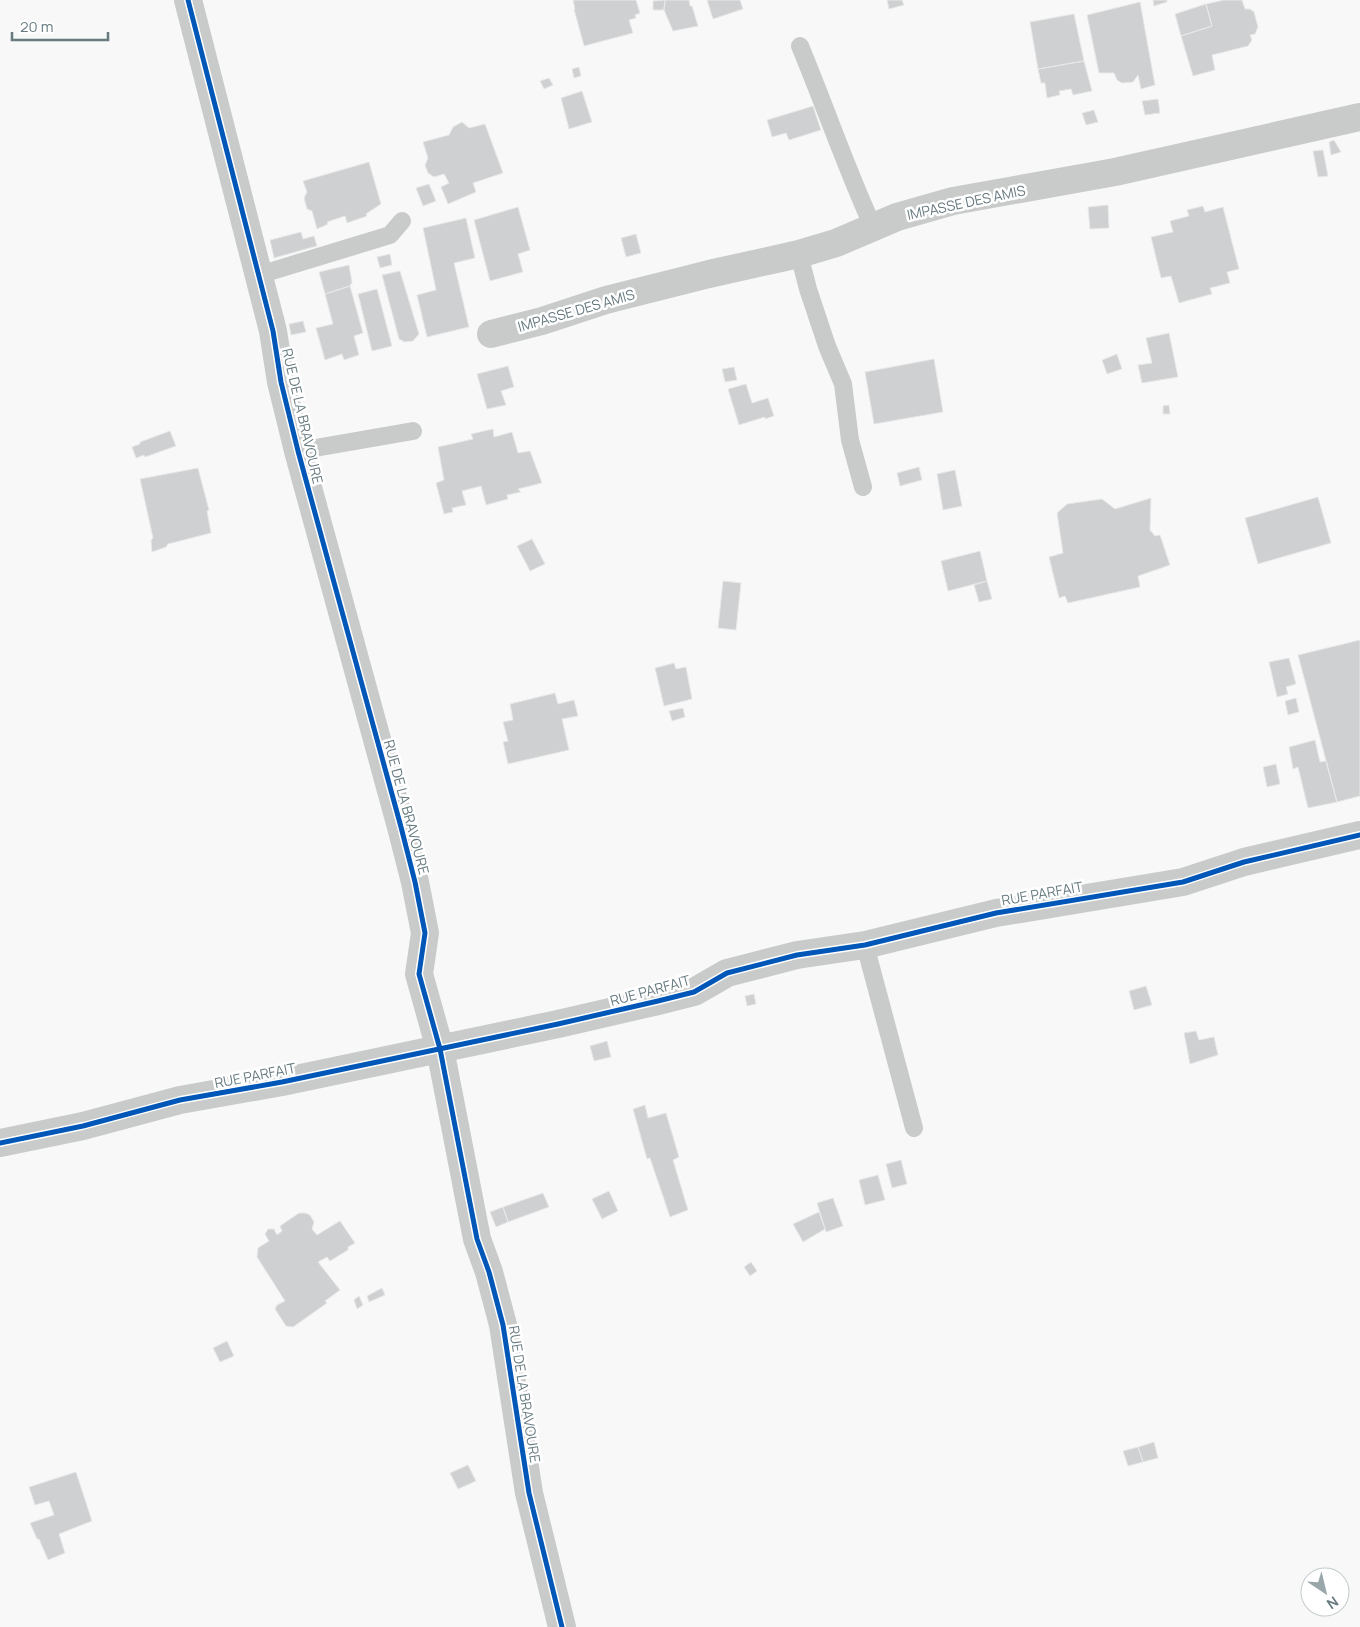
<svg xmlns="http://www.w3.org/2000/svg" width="1360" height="1627" font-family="Manrope,sans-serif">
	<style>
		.building { fill: #cfd0d1; stroke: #e8e8e8 }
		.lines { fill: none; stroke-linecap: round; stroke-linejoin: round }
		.lane { stroke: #c9cbcb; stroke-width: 18 }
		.street { stroke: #c9cbcb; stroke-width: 28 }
		.cycleway-casing { stroke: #fff; stroke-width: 8 }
		.cycleway { stroke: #0057b8; stroke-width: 5 }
		.labels { text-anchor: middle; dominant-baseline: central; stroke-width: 5; stroke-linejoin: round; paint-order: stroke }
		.street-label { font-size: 14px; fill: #667a80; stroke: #fff }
	</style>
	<rect width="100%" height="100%" fill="#f8f8f8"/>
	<path class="building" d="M573,0H636L640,13L635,15L636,18L629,20L633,33L584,46L574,9H575Z
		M665,0H689L690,6H692L698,26L673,31L664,10Z
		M665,0L664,10H653V1Z
		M707,0H740L743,9L713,19Z
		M887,0H902L904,5L889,9Z
		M1153,0H1167V2L1154,6Z
		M1224,0H1242L1245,9H1250L1254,12L1258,27L1255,34L1250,35L1252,40L1248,46L1212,55L1215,70L1193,76L1181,36L1212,26L1206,4Z
		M1140,2L1155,85L1141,89L1138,75L1133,82L1122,83L1117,80L1114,73H1099L1087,15Z
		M1206,4L1212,26L1181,36L1175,14Z
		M1074,14L1084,61L1038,69L1030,22Z
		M1084,61L1092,91L1073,95L1071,89L1059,91L1060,95L1047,98L1045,83H1041L1038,69Z
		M579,67L581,76L574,78L572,69Z
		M549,78L553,85L544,89L540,81Z
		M582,91L592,122L569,129L561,98Z
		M1158,99L1160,113L1145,115L1142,101Z
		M813,106L821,130L789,140L786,133L772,137L767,120Z
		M1094,110L1098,122L1086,125L1082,113Z
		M462,122L469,128L485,124L503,173L473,183L476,192L448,204L441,187L449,183L444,174L434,177L428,173L425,165L428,158L423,142L449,135L453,127Z
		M1334,140L1341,152L1331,155L1329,142Z
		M1323,150L1328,176L1318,177L1313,151Z
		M369,162L381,204L366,214L367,216L347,223L345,216L327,222L328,224L317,229L312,211L307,209L304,198L307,192L303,181Z
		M429,184L436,201L423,206L416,188Z
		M1108,205L1109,228L1090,229L1088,207Z
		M1203,206L1205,212L1223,207L1239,269L1227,272L1230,283L1210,288L1212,294L1179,303L1171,276L1161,278L1151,237L1173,232L1170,221L1189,216L1187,210Z
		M518,207L530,250L518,254L523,272L490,281L474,220Z
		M466,218L475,258L454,263L469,327L427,337L417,295L436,290L423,228Z
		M301,232L303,239L314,236L317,246L274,258L270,240Z
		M636,234L641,253L626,257L621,238Z
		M390,254L392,265L380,268L377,257Z
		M349,265L352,282L350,286L325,294L319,272Z
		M400,271L419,334L413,341L405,342L399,339L382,275Z
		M350,286L363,333L354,336L359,355L344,360L342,354L325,360L316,328L333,324L325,294Z
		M377,289L392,346L372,351L358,294Z
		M303,321L306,332L291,335L289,324Z
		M1169,333L1178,377L1142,383L1138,365L1152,363L1146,338Z
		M1117,354L1122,369L1107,374L1102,360Z
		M934,359L943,412L874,424L865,372Z
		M508,366L514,387L501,391L506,405L487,409L477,374Z
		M734,367L737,380L725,382L722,369Z
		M746,384L752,403L768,398L774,416L765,419V417L739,425L728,389Z
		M1169,405L1170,414H1163V406Z
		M493,429L494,437L512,432L518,453L530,451L542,483L518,489L521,492L507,495L508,499L486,505L481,486L462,491L466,505L452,508L453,512L444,514L436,483L444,480L438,447L473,439L471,434Z
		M170,431L176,446L145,457L144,455L136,458L132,447L140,444V442Z
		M919,467L922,480L900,486L897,473Z
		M198,468L209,510L207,511L211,533L168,544L166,547L152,552L151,540L153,538L140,479Z
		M955,470L962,506L943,510L937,474Z
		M1318,497L1331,543L1258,564L1245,518Z
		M1151,498L1150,530L1155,536L1160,535L1170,565L1138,576L1140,587L1068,603L1065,596L1059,598L1049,557L1063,553L1057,513L1067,504L1102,499L1115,509Z
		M532,539L545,564L530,571L517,546Z
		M980,551L987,581L948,591L941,561Z
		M723,581L741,583L736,630L718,628Z
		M987,581L992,599L979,602L974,585Z
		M1360,640V796L1337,802L1298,655Z
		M1289,658L1296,684L1286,687L1288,694L1277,697L1269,662Z
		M674,663L676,669L686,667L692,699L664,706L655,668Z
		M555,693L558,704L574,700L578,716L562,719L569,750L508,764L503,742L508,741L503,722L513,720L510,704Z
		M1296,698L1299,712L1288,715L1285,701Z
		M683,708L685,717L672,721L669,711Z
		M1315,740L1320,762L1326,761L1337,802L1308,808L1298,767L1293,769L1289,747Z
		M1276,764L1280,784L1267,787L1263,767Z
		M1146,986L1152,1005L1134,1010L1129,991Z
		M754,994L756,1004L747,1006L745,996Z
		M1196,1031L1199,1040L1214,1037L1218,1055L1190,1064L1184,1033Z
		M607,1041L611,1057L594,1061L590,1046Z
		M645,1105L648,1118L666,1113L679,1157L673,1160L688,1210L670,1217L650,1158L647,1159L633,1109Z
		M901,1160L907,1184L892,1188L886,1164Z
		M878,1175L885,1200L865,1205L859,1180Z
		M609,1191L618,1211L602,1219L592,1199Z
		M543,1193L549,1207L508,1222L503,1207Z
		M833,1198L843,1226L826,1232L817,1203Z
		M503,1207L508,1222L496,1227L490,1212Z
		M819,1212L825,1229L803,1242L793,1224Z
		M299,1213H305L310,1215L314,1222L312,1229L317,1235L340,1221L355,1243L348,1247V1250L330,1261L327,1257L318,1262L340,1290L325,1301L327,1303L293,1327L286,1326L275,1309L277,1305L285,1301L257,1257L258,1248L269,1241L265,1234L268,1229H274L277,1235L282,1231L280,1226Z
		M751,1262L757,1271L750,1276L744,1267Z
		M382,1288L385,1295L369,1302L367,1296Z
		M359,1296L363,1305L357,1309L354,1300Z
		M227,1341L234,1356L220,1362L213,1348Z
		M1154,1442L1158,1458L1143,1462L1138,1447Z
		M1138,1447L1143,1462L1128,1466L1123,1451Z
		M468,1465L476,1481L458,1489L450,1473Z
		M76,1472L92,1521L59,1534L65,1553L48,1560L39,1539H37L30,1523L54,1515L49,1501L35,1505L29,1487Z"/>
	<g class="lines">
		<path class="lane" d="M800,46C825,106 846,168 873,227
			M799,254L808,289L827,346L843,384L850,440L863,487
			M259,275L390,235L402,221
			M298,451L413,431
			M865,945L914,1128"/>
		<path class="street" d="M188,0L273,331L281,382L298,451L401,827L415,882L425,933L419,974L440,1049L477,1239L489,1272L503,1325L529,1493L562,1627
			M491,334L542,321L606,300L709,274L799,254L836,243L897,217L953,201L1115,172L1360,117
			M0,1143L83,1126L180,1100L282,1082L558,1024L658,1001L694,992L727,973L797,955L865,945L996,913L1183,882L1244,862L1360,835"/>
		<g class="cycleway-casing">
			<path id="cycleway" d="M188,0L273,331L281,382L298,451L401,827L415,882L425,933L419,974L440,1049L477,1239L489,1272L503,1325L529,1493L562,1627
				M0,1143L83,1126L180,1100L282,1082L558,1024L658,1001L694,992L727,973L797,955L865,945L996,913L1183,882L1244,862L1360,835"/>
		</g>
		<use href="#cycleway" class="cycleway"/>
	</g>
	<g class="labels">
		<g class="street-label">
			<text transform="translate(966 202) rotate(-12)">IMPASSE DES AMIS</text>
			<text transform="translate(576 310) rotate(-16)">IMPASSE DES AMIS</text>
			<text transform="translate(303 416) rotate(77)">RUE DE LA BRAVOURE</text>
			<text transform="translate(407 807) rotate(75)">RUE DE LA BRAVOURE</text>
			<text transform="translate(1042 893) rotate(-10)">RUE PARFAIT</text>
			<text transform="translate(650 990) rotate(-15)">RUE PARFAIT</text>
			<text transform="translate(255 1075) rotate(-11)">RUE PARFAIT</text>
			<text transform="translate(525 1394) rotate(81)">RUE DE LA BRAVOURE</text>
		</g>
	</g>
	<g transform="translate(1325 1592) rotate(145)"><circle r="24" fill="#ffffff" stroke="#c2cacc"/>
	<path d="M0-4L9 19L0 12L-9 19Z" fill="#99a6aa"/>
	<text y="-8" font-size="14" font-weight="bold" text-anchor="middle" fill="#667a80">N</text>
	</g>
	<path d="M12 32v8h96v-8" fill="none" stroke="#667a80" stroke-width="2.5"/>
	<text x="20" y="32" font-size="15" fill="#667a80" stroke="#ffffff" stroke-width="4" paint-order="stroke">20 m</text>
</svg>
